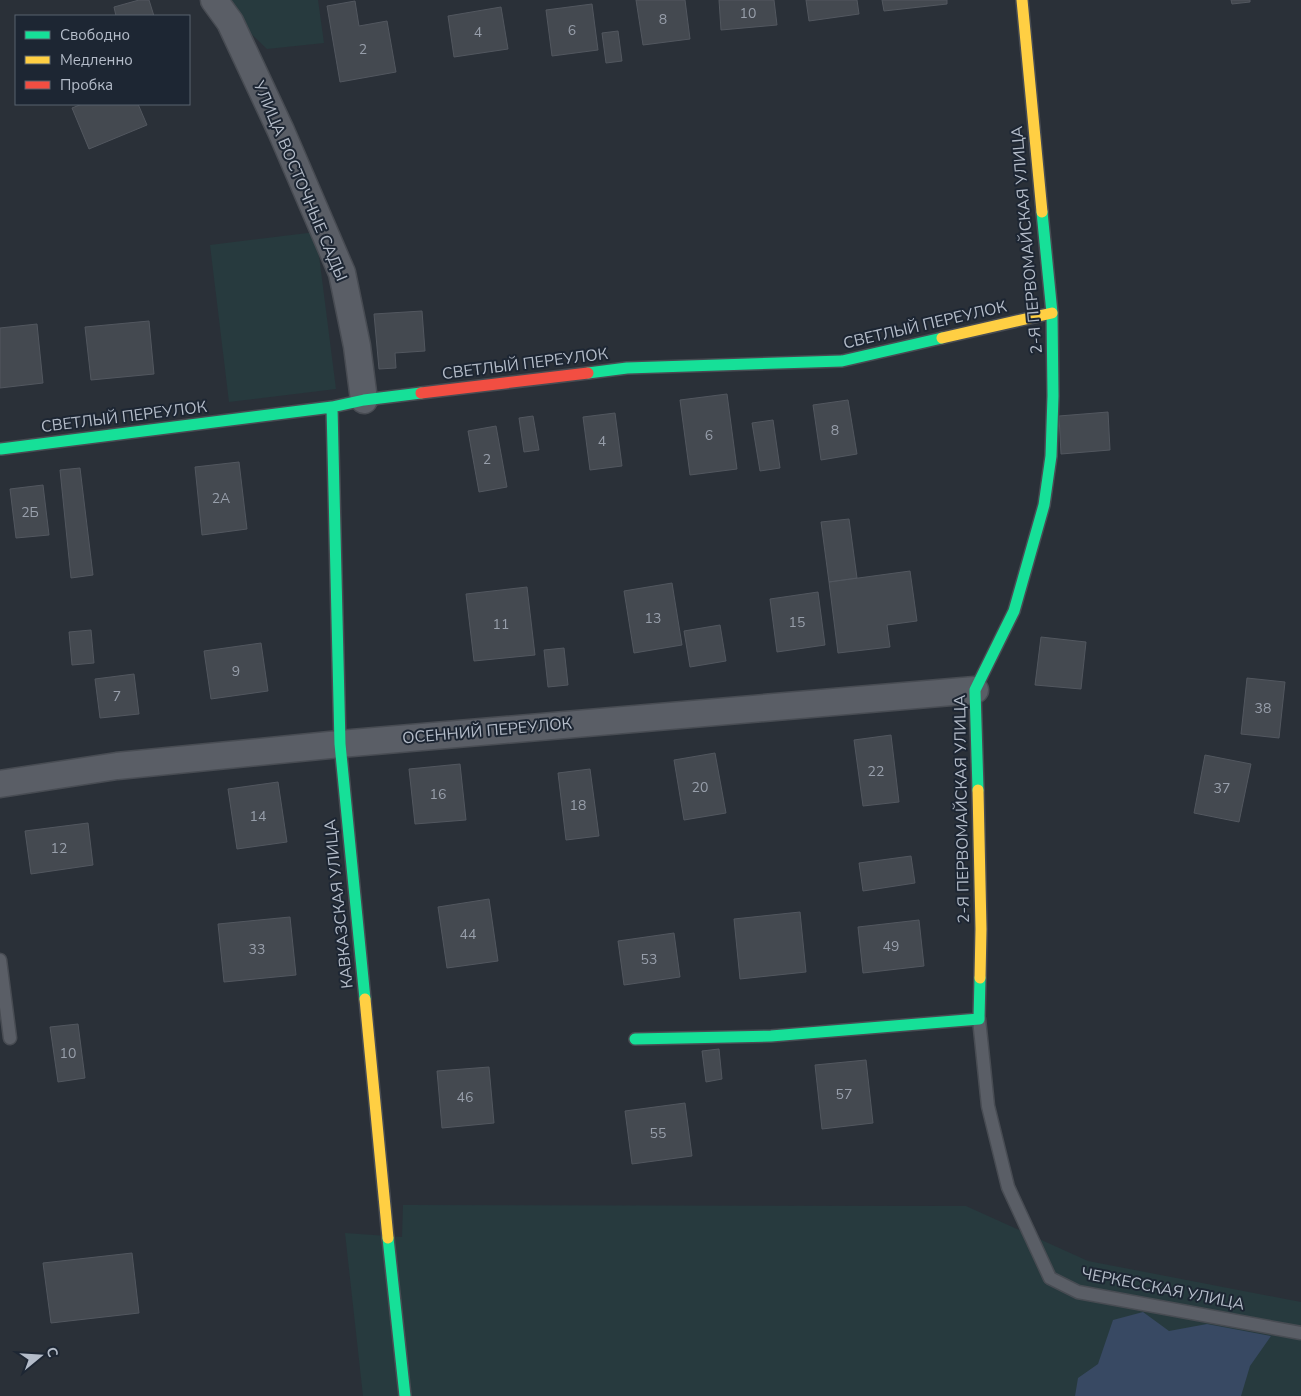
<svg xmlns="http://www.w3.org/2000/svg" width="1301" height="1396" font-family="'Nunito Sans',sans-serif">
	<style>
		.green { fill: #273a3e }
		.water { fill: #384963 }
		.building { fill: #444950; stroke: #52575f }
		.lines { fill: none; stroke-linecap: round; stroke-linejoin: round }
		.lane-casing { stroke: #484c53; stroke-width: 15 }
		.street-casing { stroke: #484c53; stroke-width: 29 }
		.fast-casing { stroke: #484c53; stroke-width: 14 }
		.slow-casing { stroke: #484c53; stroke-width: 14 }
		.jam-casing { stroke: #484c53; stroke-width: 14 }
		.lane { stroke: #5a5e66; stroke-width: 12 }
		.street { stroke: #5a5e66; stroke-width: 26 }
		.fast { stroke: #16e098; stroke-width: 11 }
		.slow { stroke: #ffcf43; stroke-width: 11 }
		.jam { stroke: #f24e42; stroke-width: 11 }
		.labels { text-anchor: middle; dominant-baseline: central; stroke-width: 4; stroke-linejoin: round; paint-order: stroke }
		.number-label { font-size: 14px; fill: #989fab }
		.street-label { font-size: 16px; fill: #b4bcc9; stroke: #1d2633 }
	</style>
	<rect width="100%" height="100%" fill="#2a3038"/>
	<path class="green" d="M225,0H318L324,43L267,49L243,26Z
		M316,232L336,389L229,402L210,245Z
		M403,1205L966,1206L1088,1261L1301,1302V1396H363L345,1233L402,1237Z"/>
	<path class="water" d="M1143,1312L1169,1331L1207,1324L1271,1336L1250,1366L1241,1396H1075L1078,1378L1098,1364L1113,1320Z"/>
	<path class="building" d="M139,0H149L154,16H116L114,7Z
		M636,0H685L690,39L643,45Z
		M719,0H774L777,25L721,30Z
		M806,0H857L859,14L809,21Z
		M882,0H947V4L884,11Z
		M1231,0H1250V2L1232,4Z
		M355,1L359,26L387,21L396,72L340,82L327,6Z
		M592,4L598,50L552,56L546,10Z
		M501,7L508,49L454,57L448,16Z
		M618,31L622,61L606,63L602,33Z
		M82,104H138L147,125L89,149L72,108Z
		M422,311L425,351L395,353L396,368L379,369L374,314Z
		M149,321L154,374L91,380L85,327Z
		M37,324L43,383L0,388V328Z
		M727,394L737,469L690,475L680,400Z
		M848,400L857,454L821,460L813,405Z
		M1108,412L1110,450L1061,454L1059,416Z
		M615,413L622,466L590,470L583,417Z
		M533,416L539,450L524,452L519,418Z
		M773,420L780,468L760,471L752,423Z
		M496,426L507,487L479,492L468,431Z
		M239,462L247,529L202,535L195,467Z
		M80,468L93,575L71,578L60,470Z
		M43,485L49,535L16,538L10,489Z
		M849,519L857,578L829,582L821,522Z
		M910,571L917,621L887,625L890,647L838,653L829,582Z
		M672,583L682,645L634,653L624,591Z
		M527,587L535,655L474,661L466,594Z
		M818,592L825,645L777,652L770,599Z
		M720,625L726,661L690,667L684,631Z
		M91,630L94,663L72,665L69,632Z
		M1041,637L1086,642L1081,689L1035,685Z
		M261,643L268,691L211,699L204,651Z
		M564,648L568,685L548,687L544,650Z
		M134,674L139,714L100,718L95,679Z
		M1247,678L1285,682L1279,738L1241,734Z
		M891,735L899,802L863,806L854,740Z
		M715,753L726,813L684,820L674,760Z
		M1205,755L1251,764L1239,822L1194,813Z
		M460,764L466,820L415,824L409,769Z
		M590,769L599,836L566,840L558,773Z
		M278,782L287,842L237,849L228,789Z
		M88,823L93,865L31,874L25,831Z
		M911,856L915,883L863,891L859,863Z
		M489,899L498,961L447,968L438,907Z
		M800,912L806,972L740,979L734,919Z
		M290,917L296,975L224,982L218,924Z
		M919,920L924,966L863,973L858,927Z
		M674,933L680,977L624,985L618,941Z
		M78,1024L85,1078L58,1082L50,1027Z
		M719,1049L722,1079L706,1082L702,1051Z
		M866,1060L873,1123L822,1129L815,1065Z
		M489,1067L494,1123L442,1128L437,1071Z
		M685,1103L692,1156L632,1164L625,1111Z
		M132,1253L139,1313L51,1323L43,1263Z"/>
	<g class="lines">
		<g class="lane-casing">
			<path id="lane" d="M0,960L10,1038
				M979,1019L988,1106L1008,1187L1050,1278L1078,1292L1301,1333"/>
		</g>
		<g class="street-casing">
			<path id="street" d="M214,0L230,22L281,131L342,273L357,346L364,400
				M0,784L117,766L340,744L975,690"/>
		</g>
		<g class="fast-casing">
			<path id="fast" d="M588,373L627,368L842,361L942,338
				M332,407L340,744L365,999
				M1,449L332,407L364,400L421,393
				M978,790L975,690L1014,611L1044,505L1051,456L1053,396L1052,313L1042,212
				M635,1039L771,1036L979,1019L980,978
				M388,1238L405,1396"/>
		</g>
		<g class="slow-casing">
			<path id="slow" d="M1022,0L1042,212
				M942,338L1052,313
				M978,790L981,929L980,978
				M365,999L388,1238"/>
		</g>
		<g class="jam-casing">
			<path id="jam" d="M421,393L588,373"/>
		</g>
		<use href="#lane" class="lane"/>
		<use href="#street" class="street"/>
		<use href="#fast" class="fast"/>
		<use href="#slow" class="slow"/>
		<use href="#jam" class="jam"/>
	</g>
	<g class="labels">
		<g class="number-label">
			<text x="748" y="13">10</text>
			<text x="663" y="19">8</text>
			<text x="572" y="30">6</text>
			<text x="478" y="32">4</text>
			<text x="363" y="49">2</text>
			<text x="835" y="430">8</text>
			<text x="709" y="435">6</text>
			<text x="602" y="441">4</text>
			<text x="487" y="459">2</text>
			<text x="221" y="498">2А</text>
			<text x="30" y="512">2Б</text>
			<text x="653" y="618">13</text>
			<text x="797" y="622">15</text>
			<text x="501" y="624">11</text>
			<text x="236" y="671">9</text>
			<text x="117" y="696">7</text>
			<text x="1263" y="708">38</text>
			<text x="876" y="771">22</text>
			<text x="700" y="787">20</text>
			<text x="1222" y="788">37</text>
			<text x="438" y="794">16</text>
			<text x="578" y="805">18</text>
			<text x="258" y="816">14</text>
			<text x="59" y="848">12</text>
			<text x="468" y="934">44</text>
			<text x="891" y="946">49</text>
			<text x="257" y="949">33</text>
			<text x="649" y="959">53</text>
			<text x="68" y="1053">10</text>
			<text x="844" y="1094">57</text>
			<text x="465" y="1097">46</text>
			<text x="658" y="1133">55</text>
		</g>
		<g class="street-label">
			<text transform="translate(300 181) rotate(67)">УЛИЦА ВОСТОЧНЫЕ САДЫ</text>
			<text transform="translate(1027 240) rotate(-95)">2-Я ПЕРВОМАЙСКАЯ УЛИЦА</text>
			<text transform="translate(925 325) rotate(-13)">СВЕТЛЫЙ ПЕРЕУЛОК</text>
			<text transform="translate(525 364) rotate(-7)">СВЕТЛЫЙ ПЕРЕУЛОК</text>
			<text transform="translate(124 417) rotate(-7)">СВЕТЛЫЙ ПЕРЕУЛОК</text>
			<text transform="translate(487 731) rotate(-5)">ОСЕННИЙ ПЕРЕУЛОК</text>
			<text transform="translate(962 809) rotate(-91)">2-Я ПЕРВОМАЙСКАЯ УЛИЦА</text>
			<text transform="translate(339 904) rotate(-96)">КАВКАЗCКАЯ УЛИЦА</text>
			<text transform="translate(1163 1289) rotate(11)">ЧЕРКЕССКАЯ УЛИЦА</text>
		</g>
	</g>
	<rect x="15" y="15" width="175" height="90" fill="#1d2633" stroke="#59626f"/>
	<rect x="25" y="31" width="25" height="8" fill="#16e098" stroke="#59626f"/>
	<text x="60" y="40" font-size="15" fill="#b4bcc9">Свободно</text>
	<rect x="25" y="56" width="25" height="8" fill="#ffcf43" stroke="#59626f"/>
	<text x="60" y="65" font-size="15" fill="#b4bcc9">Медленно</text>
	<rect x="25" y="81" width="25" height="8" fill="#f24e42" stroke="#59626f"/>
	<text x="60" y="90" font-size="15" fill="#b4bcc9">Пробка</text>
	<g transform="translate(40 1356) rotate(72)" stroke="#1d2633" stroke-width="4" paint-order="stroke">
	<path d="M0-4L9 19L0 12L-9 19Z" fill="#b4bcc9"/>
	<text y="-8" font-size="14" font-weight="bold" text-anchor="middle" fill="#b4bcc9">С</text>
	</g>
</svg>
